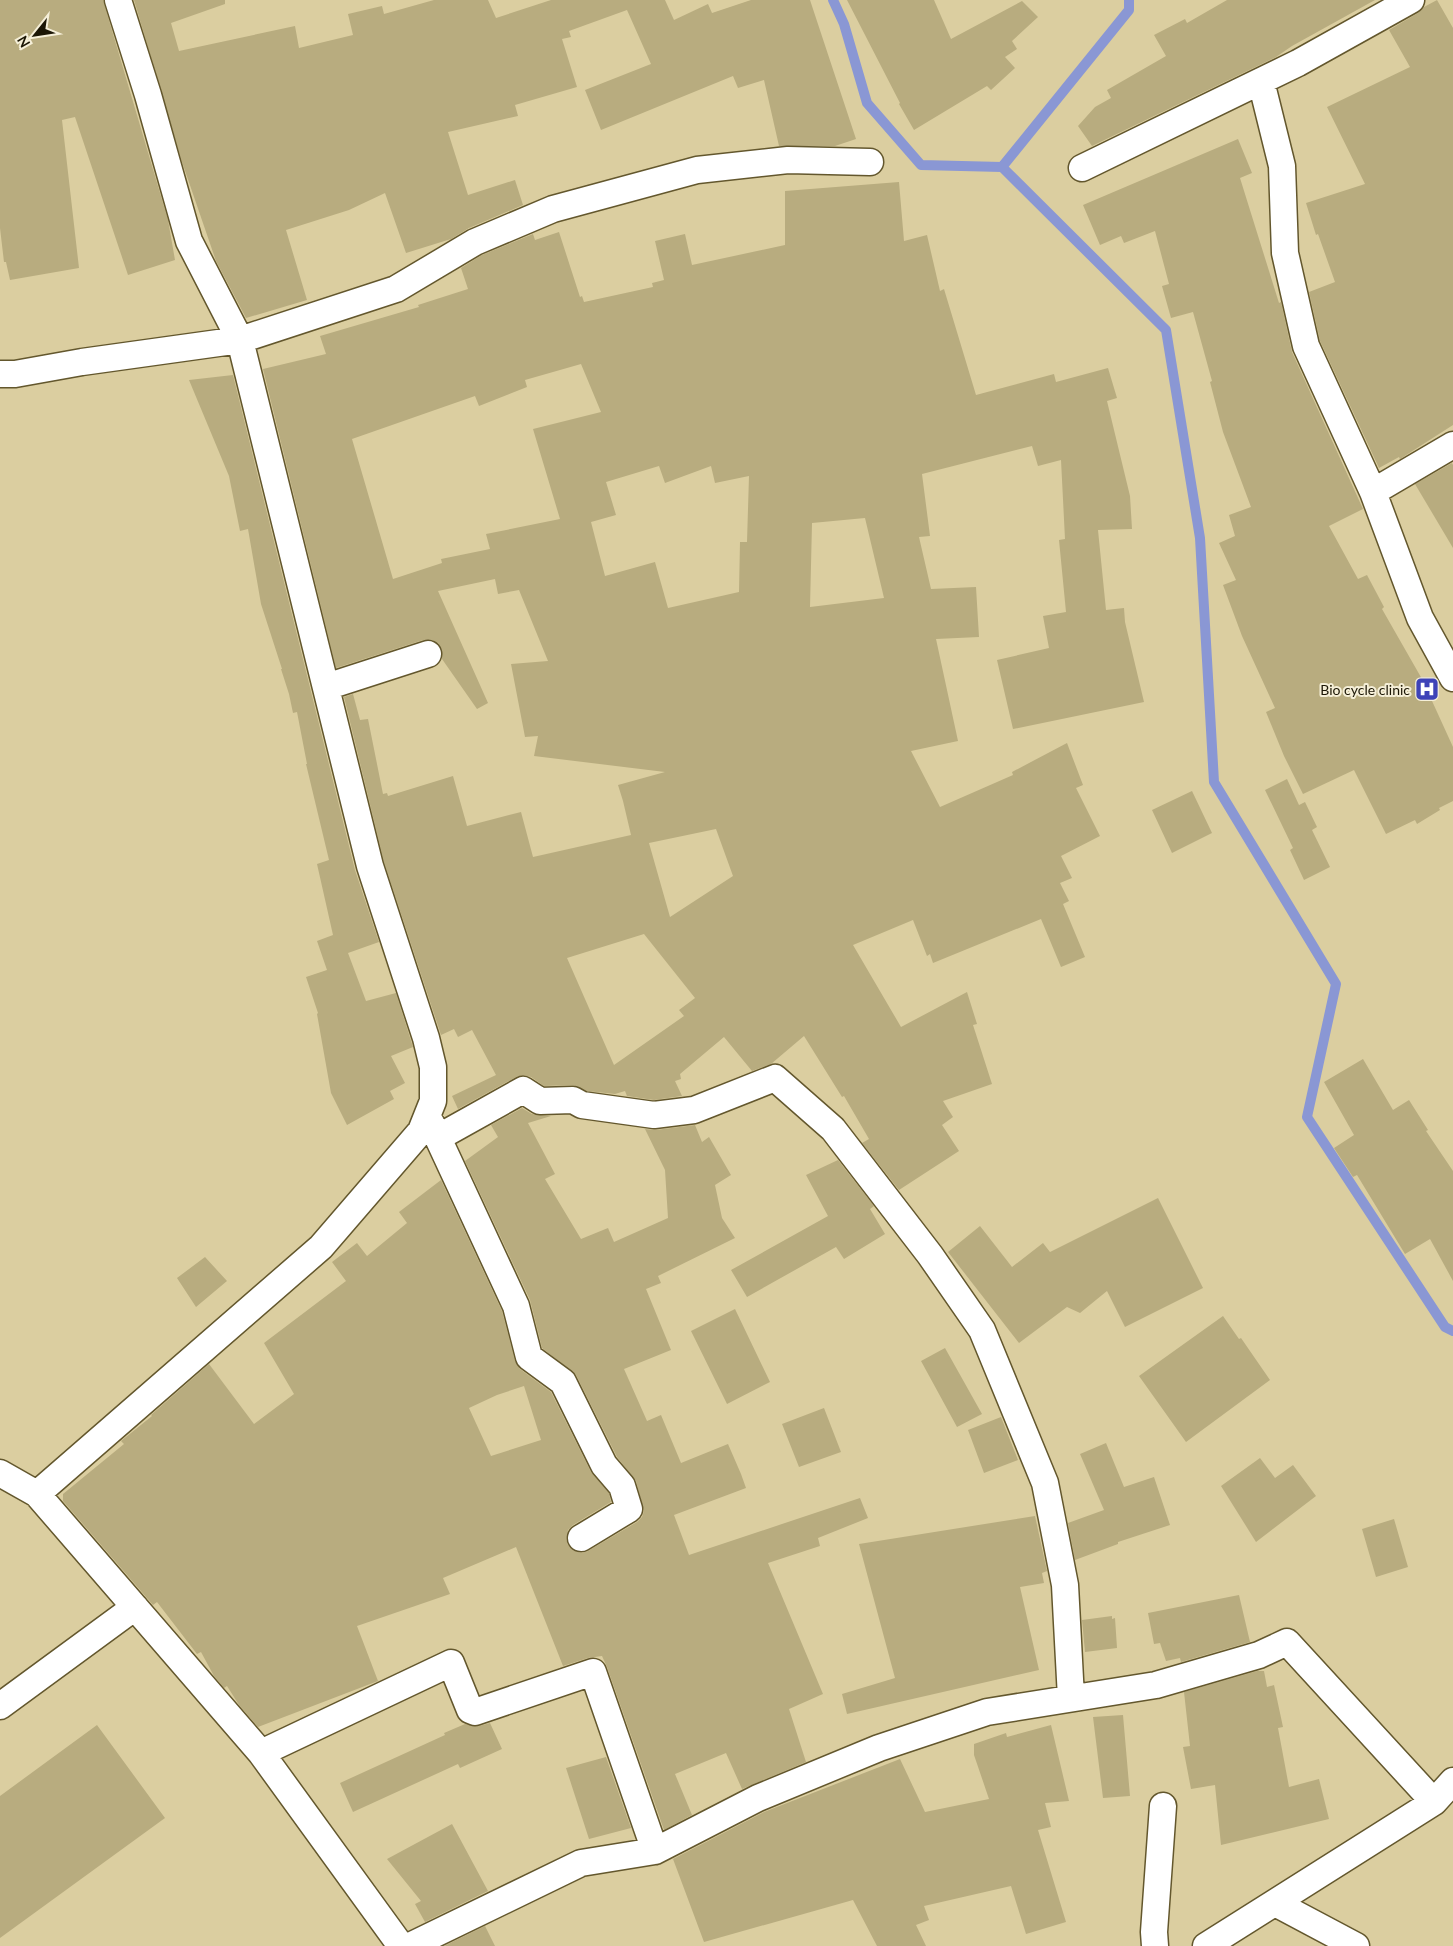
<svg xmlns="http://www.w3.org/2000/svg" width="1453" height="1946" font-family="Lato,sans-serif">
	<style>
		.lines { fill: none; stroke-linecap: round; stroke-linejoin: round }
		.stream { stroke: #8a97d4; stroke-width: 10 }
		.building { fill: #b8ac7f; fill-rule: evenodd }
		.minor-casing { stroke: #63572d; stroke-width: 29 }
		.minor { stroke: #fff; stroke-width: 26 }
		.labels { text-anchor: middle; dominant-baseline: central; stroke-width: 4; stroke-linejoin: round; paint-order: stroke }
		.poi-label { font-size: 14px; fill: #1b1605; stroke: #f5efd8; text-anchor: end }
	</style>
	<rect width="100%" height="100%" fill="#dbcea0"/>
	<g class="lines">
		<path class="stream" d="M833,0L844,24L867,103L921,165L1002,167L1166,330L1200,538L1214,782L1336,984L1307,1117L1445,1327L1453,1331
			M1002,167L1129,10V0"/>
	</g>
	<path class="building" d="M0,0H103L168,220L175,260L128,275L75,117L62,120L79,268L10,280L6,262H4L0,228Z
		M134,0H225V4L171,23L179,51L295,26L299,48L353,35L348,14L382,6L384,14L434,0H488L496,18L551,0H665L674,20L708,4L712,13L751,0H810L856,139L835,146H779L764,80L738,88L733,76L601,130L585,90L651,64L627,10L569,31L571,37L562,39L577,87L515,105L518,116L448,132L468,195L515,180L523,205L469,228L451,239L406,253L385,193L349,210L286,230L307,300L246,318L216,261L182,162Z
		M847,0H934L951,39L1022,1L1038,17L1012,41L1017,49L1005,57L1015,68L991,90L987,86L914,130L899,104L900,103Z
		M1227,0H1375L1292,46L1276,57L1092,146L1078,126L1095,107L1111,98L1107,90L1166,56L1154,35L1185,19L1187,23Z
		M1437,0L1453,28V425L1400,459L1399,457L1379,468L1320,341L1309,292L1335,282L1318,234L1316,235L1306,203L1365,184L1327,107L1410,67L1389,30L1418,13L1424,7Z
		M1238,139L1252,173L1240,178L1279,303L1281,302L1292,352L1363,509L1329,526L1358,579L1367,575L1384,607L1382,609L1422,679L1453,747V801L1439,808L1440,810L1417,824L1415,820L1386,834L1354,770L1303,794L1284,756L1266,712L1275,708L1242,636L1223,585L1236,580L1219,543L1235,536L1229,515L1251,507L1223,432L1210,382L1212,381L1193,312L1171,318L1162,286L1169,284L1155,231L1124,243L1121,236L1100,245L1083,205Z
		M899,182L904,241L927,235L940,291L944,289L976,395L1054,374L1056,382L1108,368L1117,398L1107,401L1130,496L1132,529L1098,530L1106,610L1124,608L1125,622L1144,702L1013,729L997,660L1049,648L1043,616L1066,612L1059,540L1065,539L1061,460L1038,466L1032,446L922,474L930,536L919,537L931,589L976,587L979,637L936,639L958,741L911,751L940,807L1013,775L1012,772L1067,743L1083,785L1076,788L1100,836L1061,856L1072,878L1060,883L1069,901L1063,904L1085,957L1061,967L1041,919L933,963L930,954L927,956L913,920L853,945L901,1027L967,992L977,1024L973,1025L992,1084L943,1101L953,1117L942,1125L959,1151L899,1190L862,1143L869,1139L844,1096L842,1097L804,1036L771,1064L752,1071L724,1037L680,1074L681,1079L675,1081L682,1096L654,1100L627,1096L625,1091L615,1094L587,1091L573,1085L544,1086L531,1077L523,1075L516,1077L458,1109L452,1096L496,1075L472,1030L458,1037L454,1029L441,1035L384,862L344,697L353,694L360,720L368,719L383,794L387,793L388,796L453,776L467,826L521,812L533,857L631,835L623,801L618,785L665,772L534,756L538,736L525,737L511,664L548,661L519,590L498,594L495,579L438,591L488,703L477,709L442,659V650L438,643L432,640H423L336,668L263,369L326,354L320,336L419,307L418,305L468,289L461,268L482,255L533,234L535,240L559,232L580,297L582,296L584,302L653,287L652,283L664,280L655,241L685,234L692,265L785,245V191ZM581,364L601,412L533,429L560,519L486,534L490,549L441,559L442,563L393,579L352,439L475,396L479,406L527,387L525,380ZM659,466L665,483L711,466L715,483L749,476L747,542H740L739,592L668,608L655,562L605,576L591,522L616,515L606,482ZM865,518L884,598L810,607L812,523ZM716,829L733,876L670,917L649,843ZM644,934L695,998L679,1010L684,1016L614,1065L567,958Z
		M233,375L355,870L379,942L348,953L366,1001L396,993L413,1047L391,1056L405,1083L390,1091L394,1099L347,1125L331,1093L317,1014L318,1013L306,977L327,970L317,941L333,935L317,864L329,860L306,764H307L297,712L293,713L289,694L281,669H282L261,604L248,529L240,531L229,476L189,380Z
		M1452,463L1453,465V548L1415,484Z
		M1287,779L1299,805L1305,802L1317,827L1312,830L1330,867L1304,880L1290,850L1293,848L1265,790Z
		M1192,791L1212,833L1172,853L1152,810Z
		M1363,1059L1393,1110L1409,1100L1428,1130L1426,1131L1453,1171V1281L1430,1239L1405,1254L1357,1175L1353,1177L1334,1148L1354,1135L1324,1082Z
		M522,1108L532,1114L551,1116L528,1123L555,1174L545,1179L581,1239L608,1228L614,1242L668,1218L665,1170L645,1129L656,1130L695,1125L702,1142L709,1137L731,1175L715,1185L722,1218L735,1238L658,1276L661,1283L646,1289L671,1350L624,1369L647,1421L661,1415L681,1463L728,1444L741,1474L746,1488L674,1515L689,1555L860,1498L868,1518L818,1538L820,1546L768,1563L823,1694L789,1709L806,1762L742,1789L726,1753L675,1774L692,1815L664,1830L607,1667L602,1656L588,1658L563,1666L516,1547L443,1578L450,1594L357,1626L378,1681L258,1727L239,1705L227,1686L224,1688L214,1676L201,1652L197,1654L157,1602L153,1605L63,1501V1494L124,1444L121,1441L152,1416L151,1415L209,1364L254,1424L294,1394L264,1343L346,1281L332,1262L357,1243L367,1256L407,1223L399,1212L441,1180L502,1311L515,1361L520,1369L551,1392L591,1472L609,1493L611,1502L573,1525L568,1530L566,1538L568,1545L574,1551L582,1553L588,1551L637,1522L642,1517L644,1511L636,1481L617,1457L576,1375L542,1348L530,1300L465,1161L498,1137L491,1125ZM524,1386L541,1440L491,1456L469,1408L497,1395Z
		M838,1160L874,1206L870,1209L885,1234L844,1259L836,1247L747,1297L731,1270L828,1216L806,1175Z
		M1158,1198L1203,1288L1125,1327L1107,1291L1080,1313L1067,1307L1019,1343L948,1252L980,1226L1012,1267L1043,1243L1050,1252Z
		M205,1257L227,1281L196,1307L177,1278Z
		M735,1309L770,1382L727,1404L691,1331Z
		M1223,1316L1239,1339L1241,1338L1270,1380L1186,1442L1139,1376Z
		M945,1348L982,1414L957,1427L921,1361Z
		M824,1408L841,1452L799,1467L782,1424Z
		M1001,1417L1018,1460L984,1473L968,1430Z
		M1106,1443L1124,1487L1154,1477L1170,1525L1118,1542V1544L1075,1560L1068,1523L1104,1510L1080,1454Z
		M1260,1458L1275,1478L1293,1465L1316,1496L1256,1542L1221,1486Z
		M1035,1516L1047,1571L1042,1573L1044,1583L1020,1587L1039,1670L847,1714L842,1694L895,1678L859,1544Z
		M1394,1519L1408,1567L1376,1577L1362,1529Z
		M1239,1595L1250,1642L1181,1662L1180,1658L1166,1661L1160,1643L1154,1644L1148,1613Z
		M1112,1616V1619L1115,1618L1117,1648L1085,1652L1082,1620Z
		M1257,1671H1264L1267,1687L1274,1685L1283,1727L1278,1728L1289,1787L1319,1779L1329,1819L1221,1845L1215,1785L1191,1789L1183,1747L1190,1746L1184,1692Z
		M1123,1715L1130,1796L1103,1798L1093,1717Z
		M490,1723L502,1749L460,1768L458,1764L353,1812L340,1783L445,1735L444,1733L465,1724L479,1726Z
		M97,1725L165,1818L0,1938V1796Z
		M1051,1725L1069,1801L1045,1803L1051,1827L1038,1830L1066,1922L1026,1934L1011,1886L924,1906L929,1920L916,1925L926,1946H877L853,1900L704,1942L673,1859L764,1812L900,1759L925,1812L989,1799L974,1755V1744L1006,1733L1007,1737Z
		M606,1757L631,1828L589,1839L566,1768Z
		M452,1824L488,1891L425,1922L415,1904L421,1901L387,1859Z
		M485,1926L495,1946H444Z"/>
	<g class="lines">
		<g class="minor-casing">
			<path id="minor" d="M1261,81L1282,166L1285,253L1306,346L1373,492L1420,618L1453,678
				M1082,168L1298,63L1411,0
				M0,374H15L82,362L240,340L396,289L475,242L553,209L697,170L788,160L870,162
				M1373,492L1453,445
				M326,687L428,654
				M431,1123L516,1306L529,1357L563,1382L604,1465L622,1486L629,1509L581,1538
				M439,1137L523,1090L540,1101L573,1100L582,1105L654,1115L694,1110L775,1078L833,1129L930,1255L982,1330L1045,1483L1065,1585L1071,1698
				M0,1473L37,1494L261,1753L401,1946
				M37,1494L321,1247L421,1131L433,1101V1067L426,1038L370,866L240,340L189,241L148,95L118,0
				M0,1706L135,1607
				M261,1753L451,1663L470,1710L475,1712L593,1672L655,1851L758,1798L879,1748L987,1712L1156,1685L1259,1655L1287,1642L1434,1802L1206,1946
				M1434,1802L1453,1781
				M1275,1903L1356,1946
				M410,1946L581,1863L655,1851
				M1155,1946L1154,1932L1163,1806"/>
		</g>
		<use href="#minor" class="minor"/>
	</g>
	<defs>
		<g id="hospital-square" transform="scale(1.25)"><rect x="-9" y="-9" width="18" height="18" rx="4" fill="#3e43b8" stroke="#f5efd8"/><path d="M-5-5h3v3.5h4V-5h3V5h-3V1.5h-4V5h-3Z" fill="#fff"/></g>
	</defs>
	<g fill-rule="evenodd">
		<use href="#hospital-square" x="1427" y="689"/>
	</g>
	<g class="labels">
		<g class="poi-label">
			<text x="1410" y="689">Bio cycle clinic</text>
		</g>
	</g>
	<g transform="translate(35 35) rotate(240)" stroke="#f5efd8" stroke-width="4" paint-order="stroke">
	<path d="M0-4L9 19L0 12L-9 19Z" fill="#1b1605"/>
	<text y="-8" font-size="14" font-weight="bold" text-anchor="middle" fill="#1b1605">N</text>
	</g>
</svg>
